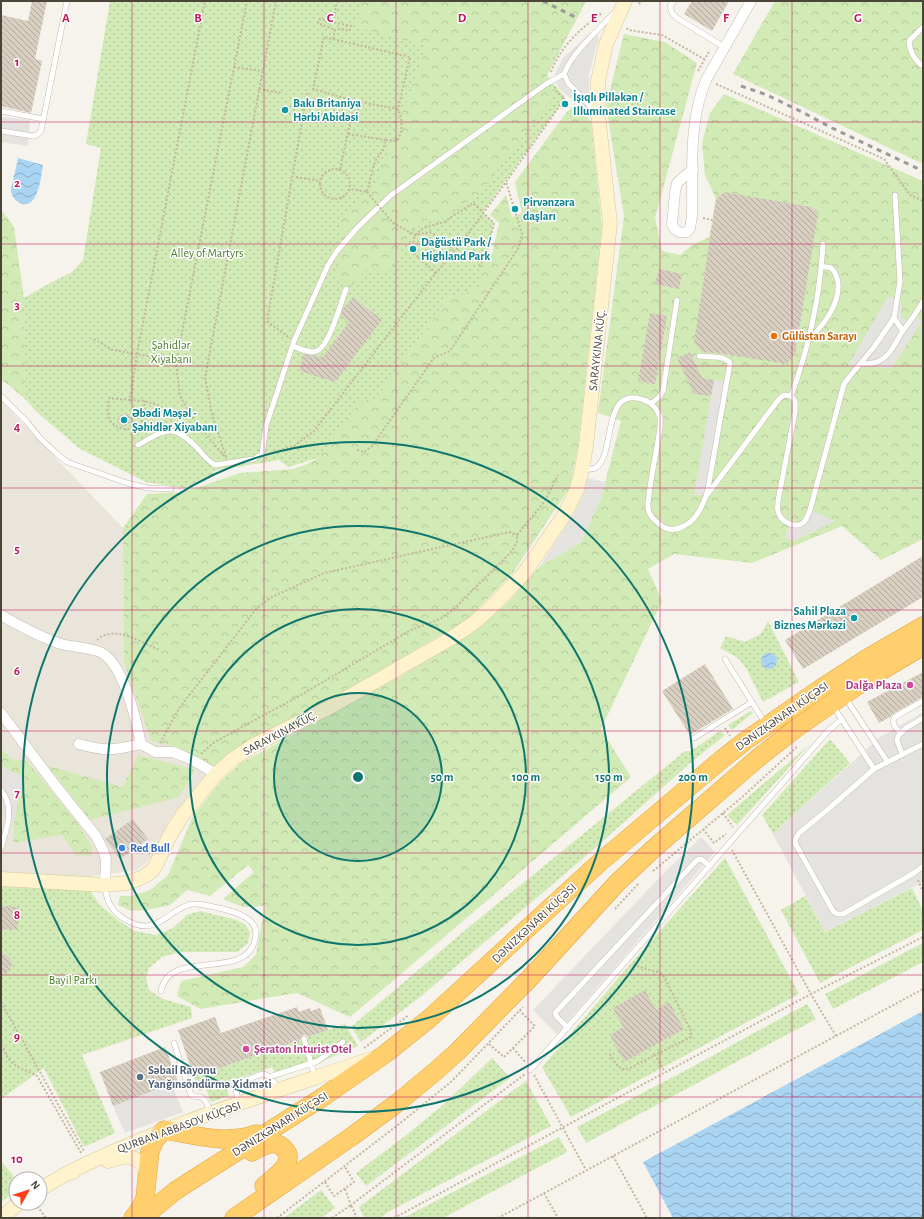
<svg xmlns="http://www.w3.org/2000/svg" width="924" height="1219" font-family="'Alegreya Sans',sans-serif">
	<style>
		.residential { fill: #eae5da }
		.grass { fill: url(#grass-dots) }
		.forest { fill: url(#forest-crowns) }
		.parking { fill: #e5e3e0 }
		.water { fill: url(#water-waves) }
		.building { fill: url(#building-back-hatch) }
		.lines { fill: none; stroke-linecap: round; stroke-linejoin: round }
		.lane-casing { stroke: #c2bbae; stroke-width: 6 }
		.street-casing { stroke: #c2bbae; stroke-width: 11 }
		.secondary-casing { stroke: #d6c79b; stroke-width: 15 }
		.highway-casing { stroke: #e0a43c; stroke-width: 19 }
		.path { stroke: #c4b79f; stroke-width: 2; stroke-dasharray: 2 2; stroke-linecap: butt }
		.lane { stroke: #fff; stroke-width: 5 }
		.street { stroke: #fff; stroke-width: 10 }
		.secondary { stroke: #fff3cd; stroke-width: 14 }
		.highway { stroke: #ffcf6e; stroke-width: 18 }
		.rail { stroke: #9a9a9a; stroke-width: 3; stroke-dasharray: 5 5; stroke-linecap: butt }
		.path-bridge { stroke: #c4b79f; stroke-width: 2; stroke-dasharray: 2 2; stroke-linecap: butt }
		.grid { fill: none; stroke: #c2185b; stroke-width: 1; stroke-opacity: 0.55 }
		.ring { fill: none; stroke: #0f766e; stroke-width: 2 }
		.culture-dot { fill: #0f9aa8; stroke: #fff; stroke-width: 1.5 }
		.food-dot { fill: #e8710a; stroke: #fff; stroke-width: 1.5 }
		.hotel-dot { fill: #d1479c; stroke: #fff; stroke-width: 1.5 }
		.shop-dot { fill: #3f7fe0; stroke: #fff; stroke-width: 1.5 }
		.service-dot { fill: #5c6f8a; stroke: #fff; stroke-width: 1.5 }
		.labels { text-anchor: middle; dominant-baseline: central; stroke-width: 3; stroke-linejoin: round; paint-order: stroke }
		.culture-label { font-size: 12px; font-weight: bold; fill: #0d838f; stroke: #fff; text-anchor: start }
		.park-label { font-size: 12px; fill: #4a7f2a; stroke: #fff }
		.food-label { font-size: 12px; font-weight: bold; fill: #c56008; stroke: #fff; text-anchor: start }
		.street-label { font-size: 12px; fill: #4b4439; stroke: #fff }
		.hotel-label { font-size: 12px; font-weight: bold; fill: #b23c85; stroke: #fff; text-anchor: end }
		.shop-label { font-size: 12px; font-weight: bold; fill: #366cbe; stroke: #fff; text-anchor: start }
		.service-label { font-size: 12px; font-weight: bold; fill: #4e5e75; stroke: #fff; text-anchor: start }
		.grid-label { font-size: 13px; text-anchor: middle; font-weight: bold; fill: #c2185b; stroke: #fff; stroke-width: 3; stroke-linejoin: round; paint-order: stroke }
		.centre { fill: #0f766e; stroke: #fff; stroke-width: 2 }
		.ring-label { font-size: 12px; text-anchor: middle; font-weight: bold; fill: #0f766e; stroke: #fff; stroke-width: 3; stroke-linejoin: round; paint-order: stroke }
	</style>
	<defs>
		<pattern id="grass-dots" width="8" height="8" patternUnits="userSpaceOnUse"><rect width="8" height="8" fill="#d2eab5"/><path d="M2 2h.1M6 6h.1" fill="none" stroke="#b6ca9c" stroke-width="1.8" stroke-linecap="round"/></pattern>
		<pattern id="forest-crowns" width="20" height="18" patternUnits="userSpaceOnUse"><rect width="20" height="18" fill="#d2eab5"/><path d="M2 6a3 3 0 1 1 6 0M12 15a3 3 0 1 1 6 0" fill="none" stroke="#b6ca9c"/></pattern>
		<pattern id="water-waves" width="16" height="10" patternUnits="userSpaceOnUse"><rect width="16" height="10" fill="#a9d4f2"/><path d="M0 5q4-4 8 0t8 0" fill="none" stroke="#8caec5"/></pattern>
		<pattern id="building-back-hatch" width="6" height="6" patternUnits="userSpaceOnUse"><rect width="6" height="6" fill="#d8cfc1"/><path d="M-1 5l2 2M0 0l6 6M5-1l2 2" fill="none" stroke="#b1aa9e"/></pattern>
	</defs>
	<rect width="100%" height="100%" fill="#f6f3ec"/>
	<path class="residential" d="M1,401L123,528L124,662L151,740L177,747L211,768L170,819L157,850L147,862L137,870L93,876L89,889L1,885Z"/>
	<path class="grass" d="M110,1H571L583,7L547,75L565,98L483,212L494,223L481,287L449,297L377,398L328,454L305,462L288,467L279,460L213,471L214,475L184,488L146,482L80,449L38,413L26,400L24,298L50,283L72,272L83,260L101,148L86,144Z
		M768,621L799,682L763,702L746,668L738,658L720,648L726,636L745,642L761,634Z
		M751,711L753,713L732,730L728,725Z
		M720,731L725,735L689,764L594,849L420,997L361,1042L351,1027L469,927L685,751H691Z
		M830,739L850,763L773,834L762,815Z
		M810,744L737,825L727,815Z
		M725,858L799,994L571,1117L542,1067L633,961Z
		M1,885L89,889L99,904L119,921L135,931L156,935L173,928L187,915L200,911L233,919L245,924L250,933L248,943L237,952H180L162,957L149,968L146,978L149,990L163,999L191,1007L192,1018L82,1055L115,1133L84,1147L44,1068L1,1099Z
		M912,888L923,911V930L820,983L781,910L805,896L825,932Z
		M923,943V962L833,1009L825,994Z
		M807,1004L816,1019L586,1143L577,1127L692,1067Z
		M345,1024L358,1046L311,1066L277,1078L272,1067L225,1083L229,1096L211,1102L206,1089L199,1091L194,1077Z
		M492,1058L510,1078L366,1186L356,1173L405,1136L442,1106Z
		M526,1081L551,1126L390,1211L380,1218H364L359,1207Z
		M559,1137L567,1152L443,1218H403Z
		M1,1161L16,1179V1190L1,1202Z
		M321,1190L335,1208L321,1218H284Z"/>
	<path class="forest" d="M363,1H586L552,60L545,81L553,98L477,197L441,219L426,220L407,234L400,255L388,273L367,269L352,286L335,275L342,215L376,184L427,46L356,27Z
		M775,1H923V164L733,74Z
		M624,34L665,42L697,63L655,218L662,251L680,255L692,245L709,237L716,199L705,175L702,143L710,113L724,94L923,181V539L881,560L842,526L752,563L674,554L648,569L662,601L601,729L631,777L401,974L350,1017L297,993L200,1009L177,996L181,981L243,967L256,955L265,906L243,907L223,899L254,872L248,865L210,896L187,890L170,905L147,910L132,911L118,905L120,896H132L150,890L168,875L193,816L221,781L241,763L401,676L474,632L508,602L540,566L581,542L601,498L621,421L598,413L624,216L606,106Z
		M573,106L582,110L591,122L602,226L578,448L570,487L512,574L467,620L211,768L177,747L151,741L124,662L123,528L147,494L184,492L240,473L293,469L307,464L320,457L359,402L377,398L449,297L481,287V269L492,254L499,223L490,215L506,195L512,217L522,213L515,182L566,113Z
		M1,209L14,227L24,298L26,400L10,386L1,380Z
		M1,748L11,759L27,761L78,824L92,847V856L76,855L62,835L13,843L14,822L23,777L1,766Z
		M138,755L195,770L179,797L90,820L48,766L123,787Z"/>
	<path class="parking" d="M591,32L599,37L589,74L590,113L560,90L553,78L563,58Z
		M1,117L30,120L28,146L1,142Z
		M888,296L901,300V318L906,320L912,314L922,321L892,368L848,366Z
		M714,380L727,382L707,495H694Z
		M587,478L606,482L601,498L581,542L540,566L574,514L584,492Z
		M810,510L835,521L794,541L785,538L789,524L803,523Z
		M923,712V882L825,932L773,834L880,737Z
		M1,766L23,777L14,822L1,816Z
		M701,837L715,852L557,1034L533,1010L665,872Z
		M171,1083L183,1112L125,1133L113,1106Z"/>
	<path class="water" d="M18,158L43,165C41,176 38,214 18,202C15,200 12,196 11,192C11,186 17,166 18,158Z
		M761 661a8 8 0 1 1 16 0a8 8 0 1 1-16 0Z
		M923,1011V1218H673L643,1162Z"/>
	<path class="building" d="M32,1H47L35,59L42,61L31,113L1,106V15L28,21Z
		M692,1H729L712,31L684,14Z
		M724,192L811,207L818,214L795,354L787,364L717,353L702,352L694,342L716,199Z
		M659,269L682,274L679,289L655,284Z
		M353,297L382,320L335,382L300,371L303,354L323,357L349,322L341,316L343,309Z
		M650,313L667,316L655,384L638,381Z
		M690,352L702,378L714,380L711,396L694,394L677,358Z
		M122,414L129,415L131,422L126,426L119,425L117,419Z
		M923,556V597L803,669L785,640Z
		M705,664L733,709L690,735L662,691Z
		M923,672V697L893,714L890,717L879,723L867,702Z
		M133,819L148,839L120,859L105,839Z
		M2,906L19,907L17,930L1,929Z
		M1,952L10,958L12,965L9,971L1,976Z
		M645,990L656,1010L669,1002L684,1029L624,1062L610,1035L623,1027L613,1008Z
		M297,1007L299,1012L310,1008L311,1011L320,1008L328,1030L308,1037L305,1035H303L300,1040L194,1077L178,1030L215,1017L221,1033Z
		M165,1047L178,1081L113,1106L100,1072Z"/>
	<g class="lines">
		<g class="lane-casing">
			<path id="lane" d="M674,1L670,6L672,13L677,18L724,47
				M923,27L909,41C910,52 913,57 921,65L923,64
				M1,111L43,119
				M595,111L568,83L564,74C571,54 599,29 614,13
				M1,131L33,136L37,135L41,131L67,1
				M894,318L903,331
				M810,338C825,324 840,303 838,282C837,277 835,271 831,268C828,267 824,267 822,266
				M293,346C300,349 310,354 317,351C330,345 341,302 346,289
				M861,364C867,364 873,364 879,361C890,356 896,342 902,332C909,322 917,313 923,301
				M1,396L27,422L40,438L56,453L67,462L127,483L147,488L171,489
				M791,396C809,347 820,296 823,244
				M651,404L660,396L663,391L677,300
				M138,445C168,428 173,423 199,450C204,456 208,461 215,465L254,459L262,454L266,426L294,341L328,265L337,251L357,228L390,196L546,84L564,74
				M583,469C587,469 591,470 595,468C617,456 600,384 644,400C651,402 658,410 660,417C661,425 659,434 658,441C655,459 651,477 649,495C649,499 647,504 648,507C648,515 656,522 662,526C669,531 677,530 684,526C698,520 707,497 709,483C716,443 723,403 730,363C724,355 709,357 699,356
				M707,495L779,399L784,395L791,396L795,401V412L778,501C778,504 777,508 778,511C780,521 795,530 804,522C807,519 808,514 810,510L844,384L850,376L874,347L894,318L900,281L895,195
				M725,659L765,723
				M845,697L887,761
				M833,706L874,769
				M900,733L894,725L893,721L895,717L923,701
				M694,738L752,702
				M923,744L874,769L826,811L799,833L796,838L795,843L833,911L837,914H843L914,873L923,866
				M902,754L897,740L898,736L906,728L923,718
				M1,790C15,807 7,829 1,848
				M105,886C106,899 110,909 121,917C146,933 154,926 176,911C181,908 186,905 192,904C203,903 240,912 248,919C255,924 257,932 255,940C245,982 169,947 161,991
				M568,1028L557,1017L555,1013L697,860L701,859L710,866
				M304,1039L313,1070
				M174,1043L191,1095C196,1098 197,1096 201,1097C207,1099 208,1108 210,1112
				M530,1070L828,731L842,719
				M269,1077L318,1061L343,1042
				M238,1102L236,1089L239,1083L262,1074C270,1074 274,1082 278,1088"/>
		</g>
		<g class="street-casing">
			<path id="street" d="M693,169L677,183L675,192L672,225C676,231 679,234 687,232L690,228L692,216C693,171 688,123 706,80L751,1
				M1,615C20,626 40,637 61,644C73,647 88,647 100,652C124,663 136,720 141,744L155,752H173L183,756L196,762L216,774
				M1,713L58,789L96,836L103,850L106,859L105,885
				M79,744C106,752 114,750 141,744"/>
		</g>
		<g class="secondary-casing">
			<path id="secondary" d="M1,879L105,885L127,883L143,877L153,870L157,863L169,837L182,816L216,774L233,759L254,745L334,705L450,639L475,622L485,613L519,579L527,569L563,517L571,502L577,489L582,469L586,446L610,223L598,114V81L606,44L625,1
				M108,1161C127,1155 136,1153 147,1172
				M66,1174C163,1125 268,1094 371,1059
				M40,1189L66,1174L73,1172
				M1,1218L19,1203"/>
		</g>
		<g class="highway-casing">
			<path id="highway" d="M252,1152C262,1147 276,1137 285,1150C288,1153 289,1157 287,1162C284,1171 271,1180 264,1186
				M133,1218L141,1207L145,1198L150,1151L155,1140L164,1130C194,1135 227,1145 256,1134
				M142,1218L175,1191L192,1180L323,1097L385,1054L430,1018L599,863L721,760L745,741L820,689L871,656L923,626
				M234,1218L351,1137L396,1104L437,1070L458,1051L529,979L617,883L652,850L758,758L795,729L864,681L923,646"/>
		</g>
		<path class="path" d="M639,4L641,1
			M333,22L337,1
			M627,28L628,30L662,35L704,59
			M333,39L335,30L342,29L349,31L351,26L319,19L318,23L335,30
			M234,67L262,71
			M698,71L710,50
			M551,72C560,47 581,28 602,13
			M716,84L884,159L910,195L923,201
			M259,89L281,93
			M348,134L386,140L383,150L375,161L367,192L350,189
			M386,140L397,141C403,130 403,121 398,110
			M320 184a15 15 0 1 1 30 0a15 15 0 1 1-30 0Z
			M340,169L355,101L313,89L324,37L410,57L398,109L355,101
			M296,177L320,181
			M703,218L712,220
			M393,223L415,235L430,232L438,237L454,251
			M436,273L415,254L413,244L415,235L423,228L444,222L473,203L494,223L485,257L478,268
			M288,337L267,321L307,93
			M94,339L113,350L176,361
			M130,400L109,398C109,403 107,409 108,414C110,430 135,435 142,420C144,415 144,407 145,401
			M174,424L160,406L145,401L130,400L137,354L205,1
			M357,450L364,452L372,446L434,358L450,351L519,247L522,234L506,182
			M271,453L294,446L314,431L427,284L462,242L506,182L565,98L557,92L555,87
			M224,456L191,416L180,396L176,363L247,1
			M226,457L212,414L205,378L276,1
			M97,640C114,624 141,642 159,650
			M725,728L730,736
			M160,743L180,707L257,608L272,597L324,573L505,533L511,532L517,535
			M201,754L213,743L299,696L411,630L440,619L453,610L512,551L517,542V535L545,501L558,475
			M723,813L733,827
			M703,829L714,843L726,834
			M653,871L740,799L798,746
			M918,880L923,892
			M615,909L639,883
			M633,965L660,973L664,977L691,1031V1037L655,1055L665,1072
			M1,1002L84,1151
			M836,1036L811,994L923,937
			M489,1044L504,1057L535,1026L520,1011
			M1,1045C5,1049 5,1055 9,1059C15,1068 27,1070 37,1076L81,1153
			M364,1048L409,1015
			M513,1048L526,1063
			M610,1054C614,1061 617,1068 626,1070L655,1055
			M534,1075L586,1170
			M613,1156L647,1218
			M325,1182L334,1196L354,1182L345,1167
			M345,1189L351,1205L525,1074
			M544,1193L558,1218
			M35,1203L46,1218
			M277,1218L403,1121L452,1081L523,1007
			M332,1218L351,1205L357,1218
			M394,1218L811,994L732,850
			M498,1218L923,989"/>
		<use href="#lane" class="lane"/>
		<use href="#street" class="street"/>
		<use href="#secondary" class="secondary"/>
		<use href="#highway" class="highway"/>
		<path class="rail" d="M543,1L575,17
			M741,86L767,95L804,113L832,128L923,171"/>
		<path class="path-bridge" d="M367,192L393,223"/>
	</g>
	<path class="grid" d="M132,1V1218M264,1V1218M396,1V1218M528,1V1218M660,1V1218M792,1V1218M1,122H923M1,244H923M1,366H923M1,488H923M1,610H923M1,731H923M1,853H923M1,975H923M1,1097H923"/>
	<circle cx="358" cy="777" r="84" fill="#0f766e" fill-opacity=".12"/>
	<g class="ring">
		<circle cx="358" cy="777" r="84"/>
		<circle cx="358" cy="777" r="168"/>
		<circle cx="358" cy="777" r="251"/>
		<circle cx="358" cy="777" r="335"/>
	</g>
	<g class="culture-dot">
		<circle cx="565" cy="104" r="4"/>
		<circle cx="285" cy="110" r="4"/>
		<circle cx="515" cy="209" r="4"/>
		<circle cx="413" cy="249" r="4"/>
		<circle cx="124" cy="420" r="4"/>
		<circle cx="854" cy="618" r="4"/>
	</g>
	<circle class="food-dot" cx="774" cy="336" r="4"/>
	<g class="hotel-dot">
		<circle cx="910" cy="685" r="4"/>
		<circle cx="246" cy="1049" r="4"/>
	</g>
	<circle class="shop-dot" cx="122" cy="848" r="4"/>
	<circle class="service-dot" cx="140" cy="1077" r="4"/>
	<g class="labels">
		<g class="culture-label">
			<text x="573" y="97">İşıqlı Pilləkən /<tspan x="573" dy="14">Illuminated Staircase</tspan></text>
			<text x="293" y="103">Bakı Britaniya<tspan x="293" dy="14">Hərbi Abidəsi</tspan></text>
			<text x="523" y="202">Pirvənzəra<tspan x="523" dy="14">daşları</tspan></text>
			<text x="421" y="242">Dağüstü Park /<tspan x="421" dy="14">Highland Park</tspan></text>
			<text x="132" y="413">Əbədi Məşəl -<tspan x="132" dy="14">Şəhidlər Xiyabanı</tspan></text>
			<text x="846" y="611" text-anchor="end">Sahil Plaza<tspan x="846" dy="14">Biznes Mərkəzi</tspan></text>
		</g>
		<g class="park-label">
			<text x="207" y="253">Alley of Martyrs</text>
			<text x="171" y="345">Şəhidlər<tspan x="171" dy="14">Xiyabanı</tspan></text>
			<text x="73" y="980">Bayil Parkı</text>
		</g>
		<g class="food-label">
			<text x="782" y="336">Gülüstan Sarayı</text>
		</g>
		<g class="street-label">
			<text transform="translate(597 350) rotate(-84)">SARAYKINA KÜÇ.</text>
			<text transform="translate(782 716) rotate(-35)">DƏNIZKƏNARI KÜÇƏSI</text>
			<text transform="translate(280 733) rotate(-28)">SARAYKINA KÜÇ.</text>
			<text transform="translate(534 923) rotate(-43)">DƏNIZKƏNARI KÜÇƏSI</text>
			<text transform="translate(280 1124) rotate(-32)">DƏNIZKƏNARI KÜÇƏSI</text>
			<text transform="translate(179 1127) rotate(-20)">QURBAN ABBASOV KÜÇƏSI</text>
		</g>
		<g class="hotel-label">
			<text x="902" y="685">Dalğa Plaza</text>
			<text x="254" y="1049" text-anchor="start">Şeraton İnturist Otel</text>
		</g>
		<g class="shop-label">
			<text x="130" y="848">Red Bull</text>
		</g>
		<g class="service-label">
			<text x="148" y="1070">Səbail Rayonu<tspan x="148" dy="14">Yanğınsöndürmə Xidməti</tspan></text>
		</g>
	</g>
	<g class="grid-label">
		<text x="66" y="22">A</text>
		<text x="198" y="22">B</text>
		<text x="330" y="22">C</text>
		<text x="462" y="22">D</text>
		<text x="594" y="22">E</text>
		<text x="726" y="22">F</text>
		<text x="858" y="22">G</text>
		<text x="17" y="66">1</text>
		<text x="17" y="187">2</text>
		<text x="17" y="309">3</text>
		<text x="17" y="431">4</text>
		<text x="17" y="553">5</text>
		<text x="17" y="675">6</text>
		<text x="17" y="797">7</text>
		<text x="17" y="919">8</text>
		<text x="17" y="1041">9</text>
		<text x="17" y="1163">10</text>
	</g>
	<circle cx="358" cy="777" r="6" class="centre"/>
	<g class="ring-label">
		<text x="442" y="781">50 m</text>
		<text x="526" y="781">100 m</text>
		<text x="609" y="781">150 m</text>
		<text x="693" y="781">200 m</text>
	</g>
	<rect width="924" height="1219" fill="none" stroke="#4b4439" stroke-width="4"/>
	<g transform="translate(28 1191) rotate(51)"><circle r="19" fill="#ffffff" stroke="#b7b4b0"/>
	<path d="M0-3L7 15L0 10L-7 15Z" fill="#fc3f1d"/>
	<text y="-6" font-size="11" font-weight="bold" text-anchor="middle" fill="#4b4439">N</text>
	</g>
</svg>
